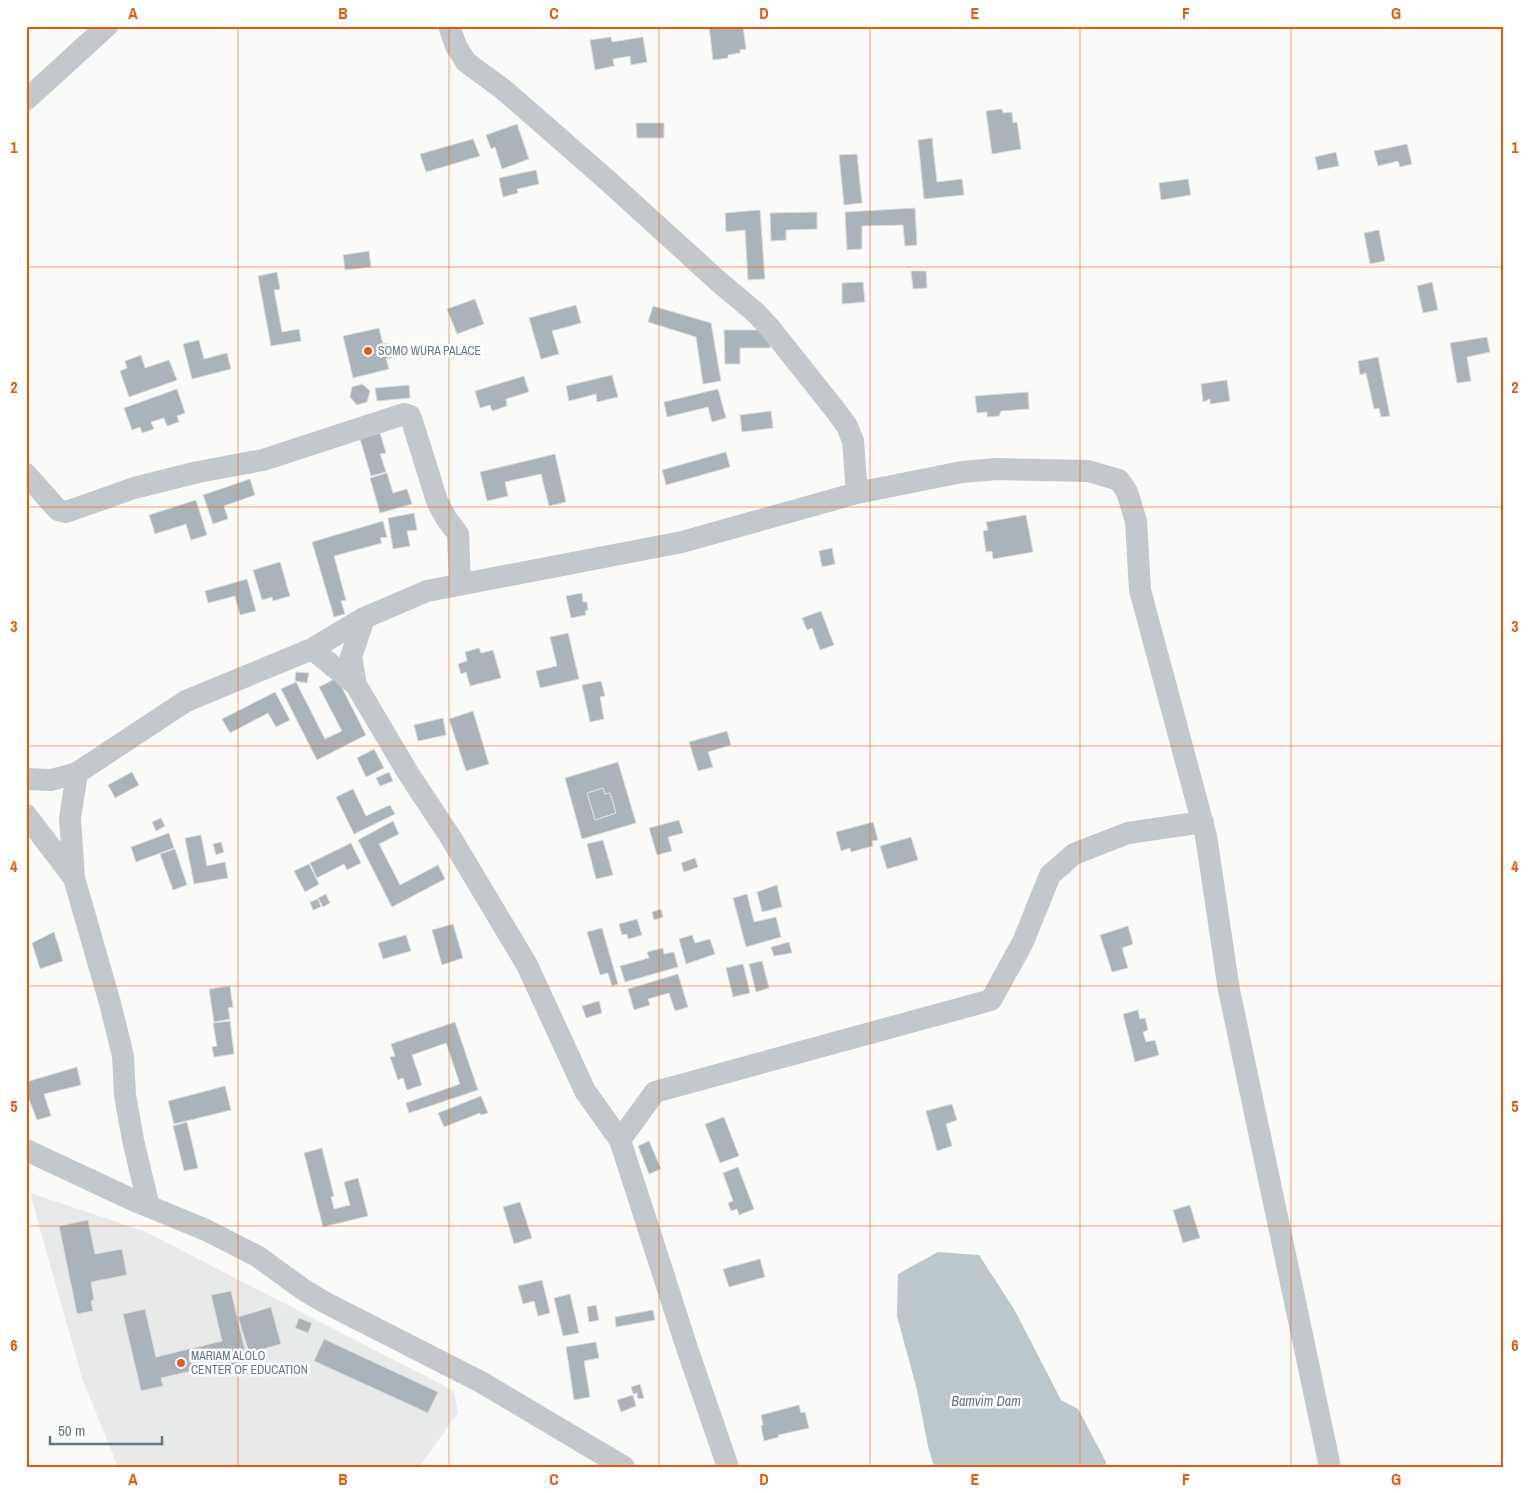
<svg xmlns="http://www.w3.org/2000/svg" width="1529" height="1493" font-family="'Archivo Narrow',sans-serif">
	<style>
		.built { fill: #e8e9e9 }
		.water { fill: #bbc7cb }
		.building { fill: #aab3b9; stroke: #dcdcda; fill-rule: evenodd }
		.lines { fill: none; stroke-linecap: round; stroke-linejoin: round }
		.minor { stroke: #c3c8cc; stroke-width: 22 }
		.grid { fill: none; stroke: #e8590c; stroke-width: 1; stroke-opacity: 0.55 }
		.poi-dot { fill: #e4572e; stroke: #fff; stroke-width: 2 }
		.labels { text-anchor: middle; dominant-baseline: central; stroke-width: 5; stroke-linejoin: round; paint-order: stroke }
		.poi-label { font-size: 12px; fill: #657683; stroke: #fff; text-anchor: start }
		.water-label { font-size: 14px; font-style: italic; fill: #60757c; stroke: #fff }
		.neatline { fill: none; stroke: #e8590c; stroke-width: 2 }
		.grid-label { font-size: 16px; text-anchor: middle; font-weight: bold; fill: #e8590c }
	</style>
	<rect width="100%" height="100%" fill="#fafaf8"/>
	<path class="built" d="M30,1193L144,1231L239,1280L454,1391L458,1413L419,1467H118L82,1378Z"/>
	<path class="water" d="M938,1252L979,1255L1014,1309L1061,1400L1078,1409L1106,1462L1105,1467H934L928,1446L917,1390L897,1316L898,1274Z"/>
	<path class="building" d="M709,26H743L746,49L740,50V53L728,55V58L713,60Z
		M611,37L612,42L643,37L647,62L631,65L630,56L613,59L614,66L595,70L590,40Z
		M1002,109L1003,113L1012,112L1013,123L1017,122L1021,149L992,154L986,111Z
		M636,123H664V138H637Z
		M517,124L529,159L502,169L495,147L491,149L486,135Z
		M932,138L937,182L962,179L964,195L924,199L918,140Z
		M473,139L480,156L426,172L420,154Z
		M1407,144L1412,164L1400,167L1398,161L1378,166L1374,151Z
		M1336,152L1339,166L1318,170L1315,157Z
		M857,154L862,203L844,205L839,155Z
		M536,170L539,184L517,189L518,193L503,197L499,178Z
		M1188,179L1191,195L1161,200L1159,183Z
		M915,208L917,245L905,246L903,225L862,226V249L847,250L845,212Z
		M760,210L765,279L748,280L745,230L726,232L725,213Z
		M817,212V229L786,230V240L771,241L770,213Z
		M1379,230L1385,261L1370,264L1364,233Z
		M369,251L371,267L345,270L343,255Z
		M911,271H926L927,288L913,289Z
		M277,272L280,289L274,290L282,332L299,329L301,341L271,346L258,276Z
		M863,282L865,302L842,304V283Z
		M1432,282L1438,310L1423,313L1417,286Z
		M475,299L484,324L457,334L447,309Z
		M576,305L581,323L552,331L559,354L541,359L529,318Z
		M653,306L711,323L721,381L703,384L696,337L648,322Z
		M379,328L383,344L388,343L392,358L386,359L389,369L353,378L343,336Z
		M724,330H770V348H740V364H725Z
		M1487,337L1490,352L1467,357L1471,381L1457,383L1450,343Z
		M199,340L204,359L227,353L231,369L192,379L183,344Z
		M141,355L145,368L169,360L177,380L129,397L120,371L127,368L125,361Z
		M1378,357L1390,416L1381,417L1379,408L1374,409L1366,373L1360,375L1358,361Z
		M612,375L618,397L597,402L596,394L569,401L566,386Z
		M524,376L529,392L506,399L507,406L492,411L490,405L480,408L475,391Z
		M1227,380L1230,401L1210,404V399L1203,402L1201,384Z
		M362,384L370,391L367,402L357,405L350,397L352,387Z
		M409,385L410,398L377,401L375,388Z
		M177,389L185,413L177,416L179,422L167,426L164,418L151,422L154,429L142,433L140,427L132,430L124,408Z
		M718,389L726,418L712,422L708,407L667,417L664,402Z
		M1028,392L1029,409L1001,411L999,416L987,417V412L977,413L975,396Z
		M771,411L773,428L742,432L740,415Z
		M380,433L386,453L380,454L386,472L371,476L360,439Z
		M726,452L730,467L666,485L662,470Z
		M555,454L566,502L549,506L541,474L505,482L508,496L487,501L480,472Z
		M387,473L393,493L407,489L412,504L380,513L370,478Z
		M250,479L255,495L224,506L228,519L213,524L203,495Z
		M196,500L207,535L191,540L186,524L155,534L149,515Z
		M414,513L417,530L407,531L410,546L393,549L388,518Z
		M1026,515L1033,552L993,559L992,551L986,552L983,531L988,530L986,522Z
		M383,521L387,537L380,538L382,543L334,556L346,600L341,601L345,614L334,617L312,542Z
		M832,548L835,564L822,567L819,551Z
		M280,562L290,596L273,601L272,597L262,600L253,570Z
		M247,579L256,611L240,615L235,596L208,603L205,591Z
		M582,593L583,602H587L588,610L585,611L586,615L571,618L566,596Z
		M821,611L834,645L820,650L812,628L807,630L802,618Z
		M568,633L579,679L540,688L536,671L557,666L550,637Z
		M479,648L481,653L493,650L501,678L470,686L466,672L461,674L458,664L467,661L465,652Z
		M296,672L309,673L307,683L295,681Z
		M337,678L366,735L317,760L281,689L296,682L325,739L342,731L319,687Z
		M601,681L605,696L600,697L604,719L590,722L582,685Z
		M275,692L290,720L276,727L268,713L230,733L222,719Z
		M473,711L489,764L466,771L449,719Z
		M443,718L446,735L418,741L414,725Z
		M727,731L731,745L708,752L713,767L698,771L689,742Z
		M374,749L384,768L366,777L357,758Z
		M618,762L636,823L582,839L565,778ZM603,788L605,794L610,793L616,813L595,820L587,793Z
		M132,772L139,785L115,798L108,785Z
		M389,772L393,781L380,786L376,778Z
		M603,788L605,794L610,793L616,813L595,820L587,793Z
		M353,789L366,816L390,805L395,814L354,834L336,797Z
		M161,818L165,826L156,831L152,822Z
		M679,820L683,833L668,837L672,851L657,855L649,828Z
		M393,821L399,834L379,844L400,885L438,865L445,879L392,907L358,840Z
		M873,822L878,840L872,841L873,846L851,852L850,848L841,851L836,832Z
		M169,833L174,848L136,862L131,847Z
		M201,835L207,866L225,862L228,878L194,884L185,838Z
		M911,837L918,860L887,869L880,846Z
		M603,840L613,875L596,879L587,844Z
		M221,842L224,852L216,855L213,844Z
		M351,843L361,863L347,870L344,864L317,878L310,863Z
		M175,849L187,885L173,890L160,854Z
		M695,858L698,867L684,872L681,863Z
		M309,864L319,884L305,892L294,871Z
		M777,885L782,907L762,912L757,892Z
		M326,894L330,903L323,907L318,898Z
		M747,894L754,922L776,917L781,937L746,947L733,898Z
		M318,899L321,907L313,910L310,902Z
		M661,909L663,917L654,920L652,912Z
		M637,919L642,935L628,939L627,934L622,935L619,924Z
		M453,924L463,958L442,965L432,930Z
		M1128,926L1133,944L1122,948L1128,968L1112,972L1100,935Z
		M602,928L618,984L612,986L608,973L600,975L587,932Z
		M54,932L63,961L40,969L32,943Z
		M406,935L411,951L383,959L378,943Z
		M692,935L695,943L710,939L715,954L686,964L679,939Z
		M789,942L792,953L774,956L771,947Z
		M663,948L664,954L674,952L678,967L625,982L620,966L649,958L647,952Z
		M762,961L769,988L756,992L749,964Z
		M743,964L750,993L733,997L726,968Z
		M678,974L688,1007L675,1011L669,993L648,999L650,1005L634,1010L628,989Z
		M230,986L233,1007L228,1008L230,1019L214,1022L209,989Z
		M599,1001L602,1013L586,1018L582,1006Z
		M1138,1010L1140,1019L1145,1018L1148,1030L1143,1032L1146,1042L1155,1040L1159,1055L1135,1062L1123,1014Z
		M230,1021L234,1054L214,1057L212,1047L217,1046L213,1023Z
		M455,1022L478,1090L409,1113L406,1103L460,1084L446,1043L412,1055L422,1085L407,1090L403,1078L398,1080L390,1057L395,1056L391,1044Z
		M77,1067L81,1085L44,1094L51,1116L37,1120L26,1092V1082Z
		M225,1086L231,1110L174,1124L168,1101Z
		M481,1096L488,1113L481,1115L480,1113L444,1127L438,1113Z
		M952,1104L957,1120L946,1124L952,1146L937,1151L926,1111Z
		M724,1117L739,1156L720,1163L705,1124Z
		M187,1122L198,1168L184,1171L173,1126Z
		M649,1141L661,1169L649,1174L638,1146Z
		M322,1148L334,1196L331,1197L334,1209L350,1205L344,1182L358,1178L368,1216L323,1227L304,1153Z
		M738,1167L754,1209L739,1215L737,1209L731,1211L728,1203L733,1201L723,1173Z
		M520,1202L532,1238L514,1244L503,1207Z
		M1190,1205L1200,1238L1183,1243L1173,1210Z
		M88,1220L95,1254L122,1249L127,1275L91,1282L94,1300L91,1301L93,1311L77,1314L59,1226Z
		M760,1259L765,1277L729,1287L723,1269Z
		M542,1280L550,1313L538,1316L534,1301L523,1304L518,1286Z
		M231,1291L249,1367L229,1372L227,1363L161,1378L163,1386L141,1391L123,1314L145,1309L156,1357L222,1341L211,1295Z
		M570,1294L579,1333L563,1336L554,1298Z
		M596,1305L599,1320L589,1322L587,1307Z
		M271,1307L281,1344L249,1353L238,1317Z
		M653,1310L655,1320L616,1327L615,1317Z
		M299,1318L312,1323L308,1333L295,1328Z
		M324,1339L438,1392L428,1413L314,1361Z
		M596,1342L599,1358L584,1361L590,1397L574,1400L566,1347Z
		M640,1384L644,1398L638,1399L637,1393L633,1394L631,1387Z
		M633,1395L636,1406L621,1412L617,1400Z
		M799,1405L801,1413L805,1412L809,1428L778,1435L779,1437L764,1441L761,1426L763,1425L761,1415Z"/>
	<g class="lines">
		<path class="minor" d="M449,26L456,46L466,62L504,90L607,180L718,281L756,313L770,328L836,411L847,426L853,441L857,493
			M26,100L107,26
			M26,474L58,510L66,512L134,488L198,472L263,460L404,414L410,416L413,424L437,501L446,518L458,534L460,584
			M364,618L351,657L356,685L408,773L451,838L527,965L585,1091L620,1140L687,1348L728,1467
			M312,649L356,685
			M77,773L70,818L74,878L110,1003L123,1056L125,1095L133,1140L149,1207
			M26,779L51,780L77,773L186,701L312,649L364,618L427,591L682,542L857,493L962,472L997,469L1088,471L1119,480L1127,492L1136,521L1140,590L1206,836L1229,990L1330,1467
			M26,815L74,878
			M620,1140L655,1092L991,1000L1023,942L1050,875L1074,854L1128,833L1203,822
			M26,1150L133,1200L206,1230L257,1256L304,1290L326,1303L481,1382L624,1467"/>
	</g>
	<path class="grid" d="M238,26V1467M449,26V1467M659,26V1467M870,26V1467M1080,26V1467M1291,26V1467M26,267H1503M26,507H1503M26,746H1503M26,986H1503M26,1226H1503"/>
	<g class="poi-dot">
		<circle cx="368" cy="351" r="5"/>
		<circle cx="181" cy="1363" r="5"/>
	</g>
	<g class="labels">
		<g class="poi-label">
			<text x="378" y="351">SOMO WURA PALACE</text>
			<text x="191" y="1356">MARIAM ALOLO<tspan x="191" dy="14">CENTER OF EDUCATION</tspan></text>
		</g>
		<g class="water-label">
			<text x="986" y="1401">Bamvim Dam</text>
		</g>
	</g>
	<rect width="1529" height="1493" fill="none" stroke="#ffffff" stroke-width="55"/>
	<path d="M50 1436v8h112v-8" fill="none" stroke="#657683" stroke-width="2.5"/>
	<text x="58" y="1436" font-size="15" fill="#657683" stroke="#ffffff" stroke-width="4" paint-order="stroke">50 m</text>
	<rect x="28" y="28" width="1474" height="1438" class="neatline"/>
	<g class="grid-label">
		<text x="133" y="19">A</text>
		<text x="343" y="19">B</text>
		<text x="554" y="19">C</text>
		<text x="764" y="19">D</text>
		<text x="975" y="19">E</text>
		<text x="1186" y="19">F</text>
		<text x="1396" y="19">G</text>
		<text x="14" y="153">1</text>
		<text x="1515" y="153">1</text>
		<text x="14" y="393">2</text>
		<text x="1515" y="393">2</text>
		<text x="14" y="632">3</text>
		<text x="1515" y="632">3</text>
		<text x="14" y="872">4</text>
		<text x="1515" y="872">4</text>
		<text x="14" y="1112">5</text>
		<text x="1515" y="1112">5</text>
		<text x="14" y="1351">6</text>
		<text x="1515" y="1351">6</text>
		<text x="133" y="1485">A</text>
		<text x="343" y="1485">B</text>
		<text x="554" y="1485">C</text>
		<text x="764" y="1485">D</text>
		<text x="975" y="1485">E</text>
		<text x="1186" y="1485">F</text>
		<text x="1396" y="1485">G</text>
	</g>
</svg>
